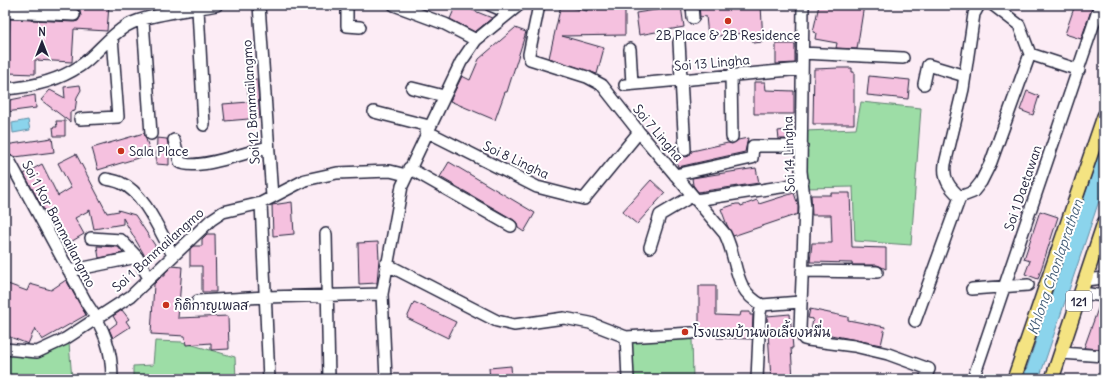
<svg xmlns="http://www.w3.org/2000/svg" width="1109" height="384" font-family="Delius,'Playpen Sans Thai',sans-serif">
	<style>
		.green { fill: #9ddda6; stroke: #608070 }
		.water { fill: #8bd4ec; stroke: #618da5 }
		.building { fill: #f5c1df; stroke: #22223b }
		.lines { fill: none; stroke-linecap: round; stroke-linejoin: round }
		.minor-casing { stroke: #22223b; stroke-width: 14 }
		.major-casing { stroke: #22223b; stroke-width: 16 }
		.minor { stroke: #fff; stroke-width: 11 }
		.major { stroke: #f4e382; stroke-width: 13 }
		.poi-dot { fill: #c8321e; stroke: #fff; stroke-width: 1.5 }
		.labels { text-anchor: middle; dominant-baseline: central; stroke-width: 4; stroke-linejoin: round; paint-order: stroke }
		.shield { fill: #fff; stroke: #646476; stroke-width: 1 }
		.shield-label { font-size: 12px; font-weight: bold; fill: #22223b }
		.poi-label { font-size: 13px; fill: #22223b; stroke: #fff; text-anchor: start }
		.street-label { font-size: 13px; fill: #22223b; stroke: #fff }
		.water-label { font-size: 14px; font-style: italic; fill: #476079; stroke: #fff }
	</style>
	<rect width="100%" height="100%" fill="#fcecf5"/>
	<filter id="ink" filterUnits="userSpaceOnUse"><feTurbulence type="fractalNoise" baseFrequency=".025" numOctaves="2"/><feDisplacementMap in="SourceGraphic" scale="8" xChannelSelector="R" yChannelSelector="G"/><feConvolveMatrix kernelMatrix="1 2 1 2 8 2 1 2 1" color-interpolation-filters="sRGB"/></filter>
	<g filter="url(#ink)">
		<path class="green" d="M861,102L921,108L911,245L855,241L853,187L806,188L805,131L856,129Z
			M692,337L693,379H632L631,340Z
			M155,341L182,342L235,357L236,379H133V366L153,365Z
			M69,343L72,379H5V352Z"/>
		<path class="water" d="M28,120L30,130L13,133L12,123Z
			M1104,137V186L1039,379H1023Z"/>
		<path class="building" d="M13,5H109L107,31L74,29L72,62L35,60V74L8,73L10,19L74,22L78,21L81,16L80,11L75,8Z
			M456,5H460L492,18L475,32L450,19Z
			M561,5L587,11V8L625,6V35L562,36L604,48L597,74L549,58Z
			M699,5H761L763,42L753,43V32L708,37L706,16L700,17Z
			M819,5L838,7V5H864L857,49L836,48L837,43L815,39L816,33L813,32Z
			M1075,5H1093L1081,39L1065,34Z
			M681,6L684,27L639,35L636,13Z
			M515,28L526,32L507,92H505L495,120L450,101L462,76L470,80L479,59Z
			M776,44H795V63L776,64Z
			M839,68H852V72H854V124H813L814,69Z
			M869,76L910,80L908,99L867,95Z
			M257,79L260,118L225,121L223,104L249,102L246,80Z
			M754,82H765L766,90L794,91V114H754Z
			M80,85L81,90L77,97L75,111L70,112V122L41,100L50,90L65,98L64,87Z
			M1027,91L1039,96L1033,115L1020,110Z
			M35,95L36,108L6,112L5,101Z
			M56,121H65V136H54L53,127H57Z
			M794,129V139H779L778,131Z
			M144,133L151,154L98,170L92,148Z
			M52,138L54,152L15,157L11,155L6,156L5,145Z
			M157,138L167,139L169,150V165L156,164Z
			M748,138L745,152L678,167L675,155L679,154L686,157L689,156L692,151L728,143L732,144L738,140Z
			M76,154L107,213L119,211L118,210L135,215L158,250L146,258L123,218V224L94,229L90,210L75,218L84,234L64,246L24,174L42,164L58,196L71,188L58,163Z
			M449,162L535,213L524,232L518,228L517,223L514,220L440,177Z
			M756,168L759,183L698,192L693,185L692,178Z
			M651,180L665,193L637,224L622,212Z
			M794,193L798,205V214L733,236L727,225L721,209L736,204H740L741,206L757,200L759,204Z
			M831,193H850L852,247L886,248V269L877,265H852V263L810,262L812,243H832L831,215H812L811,195H831Z
			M292,202L294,234L273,236L272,205Z
			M1040,211L1058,217L1038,279L1025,274L1030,261L1024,259Z
			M207,234H215L216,292H202V266H190V249L193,246H202V239Z
			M378,242L379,259L377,283L359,284L358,243Z
			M97,246L118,247L123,253L99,258Z
			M172,266L182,267L178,318L228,316L229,349L211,350V343L186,345L185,336L151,334L154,284L162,276H165V273Z
			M66,280L86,315L42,340L35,328L28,344L5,335V283L27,291L30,284L51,290Z
			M699,286H716V315L740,316L741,312H750V315H753L752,339L717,338V331H699Z
			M414,302L456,322L448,338L407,318Z
			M1100,303H1104V349L1084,348Z
			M810,309L848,317V320L885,327L881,345L811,331L813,319L808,318Z
			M122,310L129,319L126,321L130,327L113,338L109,329L117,323L113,316Z
			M790,314L793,348H791L793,379H771L767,316Z
			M511,366L512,379H490L489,368Z"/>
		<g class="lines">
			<g class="minor-casing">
				<path id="minor" d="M259,5L272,197
					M347,5V26L360,27
					M394,5L445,24L476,40
					M490,5L509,13
					M539,5L529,54L530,59L587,77L602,85L639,132L725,234C739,262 732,289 762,305
					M692,5L693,18
					M803,5L801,171L805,207L800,328L801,334L804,339L808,340L854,346L888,354L929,369L925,379
					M198,9L204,125
					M5,12L74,15
					M143,21L151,134
					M679,42L685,150
					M630,49L632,84
					M802,53L903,58
					M1030,54L1079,70
					M731,75L732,137
					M924,84L928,65L965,76
					M625,85L802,69
					M412,88L444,96
					M5,89C31,87 58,81 80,66C96,55 108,37 126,26C146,14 193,10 217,5
					M374,112L429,126
					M80,119L118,117L112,37
					M426,131L537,187L584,199L639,132
					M174,140L180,162C195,172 250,151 268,147
					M10,162L87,304C104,328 112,349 112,379
					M409,168L511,226
					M675,175L752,158L753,146H802
					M106,179C111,180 117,181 121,183C144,192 161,234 173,255
					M960,197L973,192L981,182L991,162L1030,54L1019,25L993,5
					M960,197C949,187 943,179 945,164L963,89L974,14L979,5
					M696,200L787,186L803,181
					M261,203L269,379
					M326,234L329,379
					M91,238L121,240L137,257L149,278
					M650,247L660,215L692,196
					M386,264L497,321L514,325L564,318L590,323L626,337L692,333
					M69,271L137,257
					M802,271L877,272
					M1086,280L1104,278
					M972,289L1028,285
					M1082,293L1104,296
					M198,301L265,297L382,294
					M915,321L960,197
					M626,337L628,379
					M5,349L37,352L65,339L131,296L211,220L223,212L261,203L305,180L337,173L390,171L406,175
					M1061,353L1104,356
					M386,379L382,294L402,186L461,62L476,40L519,5
					M757,379L760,313L762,305L800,302
					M973,379L1100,5"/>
			</g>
			<g class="major-casing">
				<path id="major" d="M1014,379L1104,116
					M1052,379L1104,223"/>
			</g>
			<use href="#minor" class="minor"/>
			<use href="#major" class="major"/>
		</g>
	</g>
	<g class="poi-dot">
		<circle cx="728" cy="21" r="4"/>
		<circle cx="121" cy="151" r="4"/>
		<circle cx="166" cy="305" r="4"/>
		<circle cx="685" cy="332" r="4"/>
	</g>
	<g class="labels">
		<rect class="shield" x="1066" y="291" width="26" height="20" rx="3"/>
		<g class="shield-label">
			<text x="1079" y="301">121</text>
		</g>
		<g class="poi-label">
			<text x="728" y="35" text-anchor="middle">2B Place &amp; 2B Residence</text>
			<text x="129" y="151">Sala Place</text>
			<text x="174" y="305">กิติกาญเพลส</text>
			<text x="693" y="332">โรงแรมบ้านพ่อเลี้ยงหมื่น</text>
		</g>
		<g class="street-label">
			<text transform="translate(712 63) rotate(-5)">Soi 13 Lingha</text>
			<text transform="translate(251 102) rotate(-94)">Soi 12 Banmailangmo</text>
			<text transform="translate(658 133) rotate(50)">Soi 7 Lingha</text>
			<text transform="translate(789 154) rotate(-92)">Soi 14 Lingha</text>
			<text transform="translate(516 160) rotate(25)">Soi 8 Lingha</text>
			<text transform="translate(1023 188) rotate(-71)">Soi 1 Daetawan</text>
			<text transform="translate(59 224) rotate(62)">Soi 1 Kor Banmailangmo</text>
			<text transform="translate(158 250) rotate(-42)">Soi 1 Banmailangmo</text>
		</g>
		<g class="water-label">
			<text transform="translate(1055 267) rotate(-71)">Khlong Chonlaprathan</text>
		</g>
	</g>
	<rect width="1109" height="384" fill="none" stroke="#fff" stroke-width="20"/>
	<rect x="10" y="10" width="1089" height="364" fill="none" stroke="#22223b" stroke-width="1.5" filter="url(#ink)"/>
	<g transform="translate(42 42)" stroke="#ffffff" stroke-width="3" paint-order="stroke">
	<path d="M0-3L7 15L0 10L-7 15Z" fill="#22223b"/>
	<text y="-6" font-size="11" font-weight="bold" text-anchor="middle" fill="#22223b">N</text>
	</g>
</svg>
